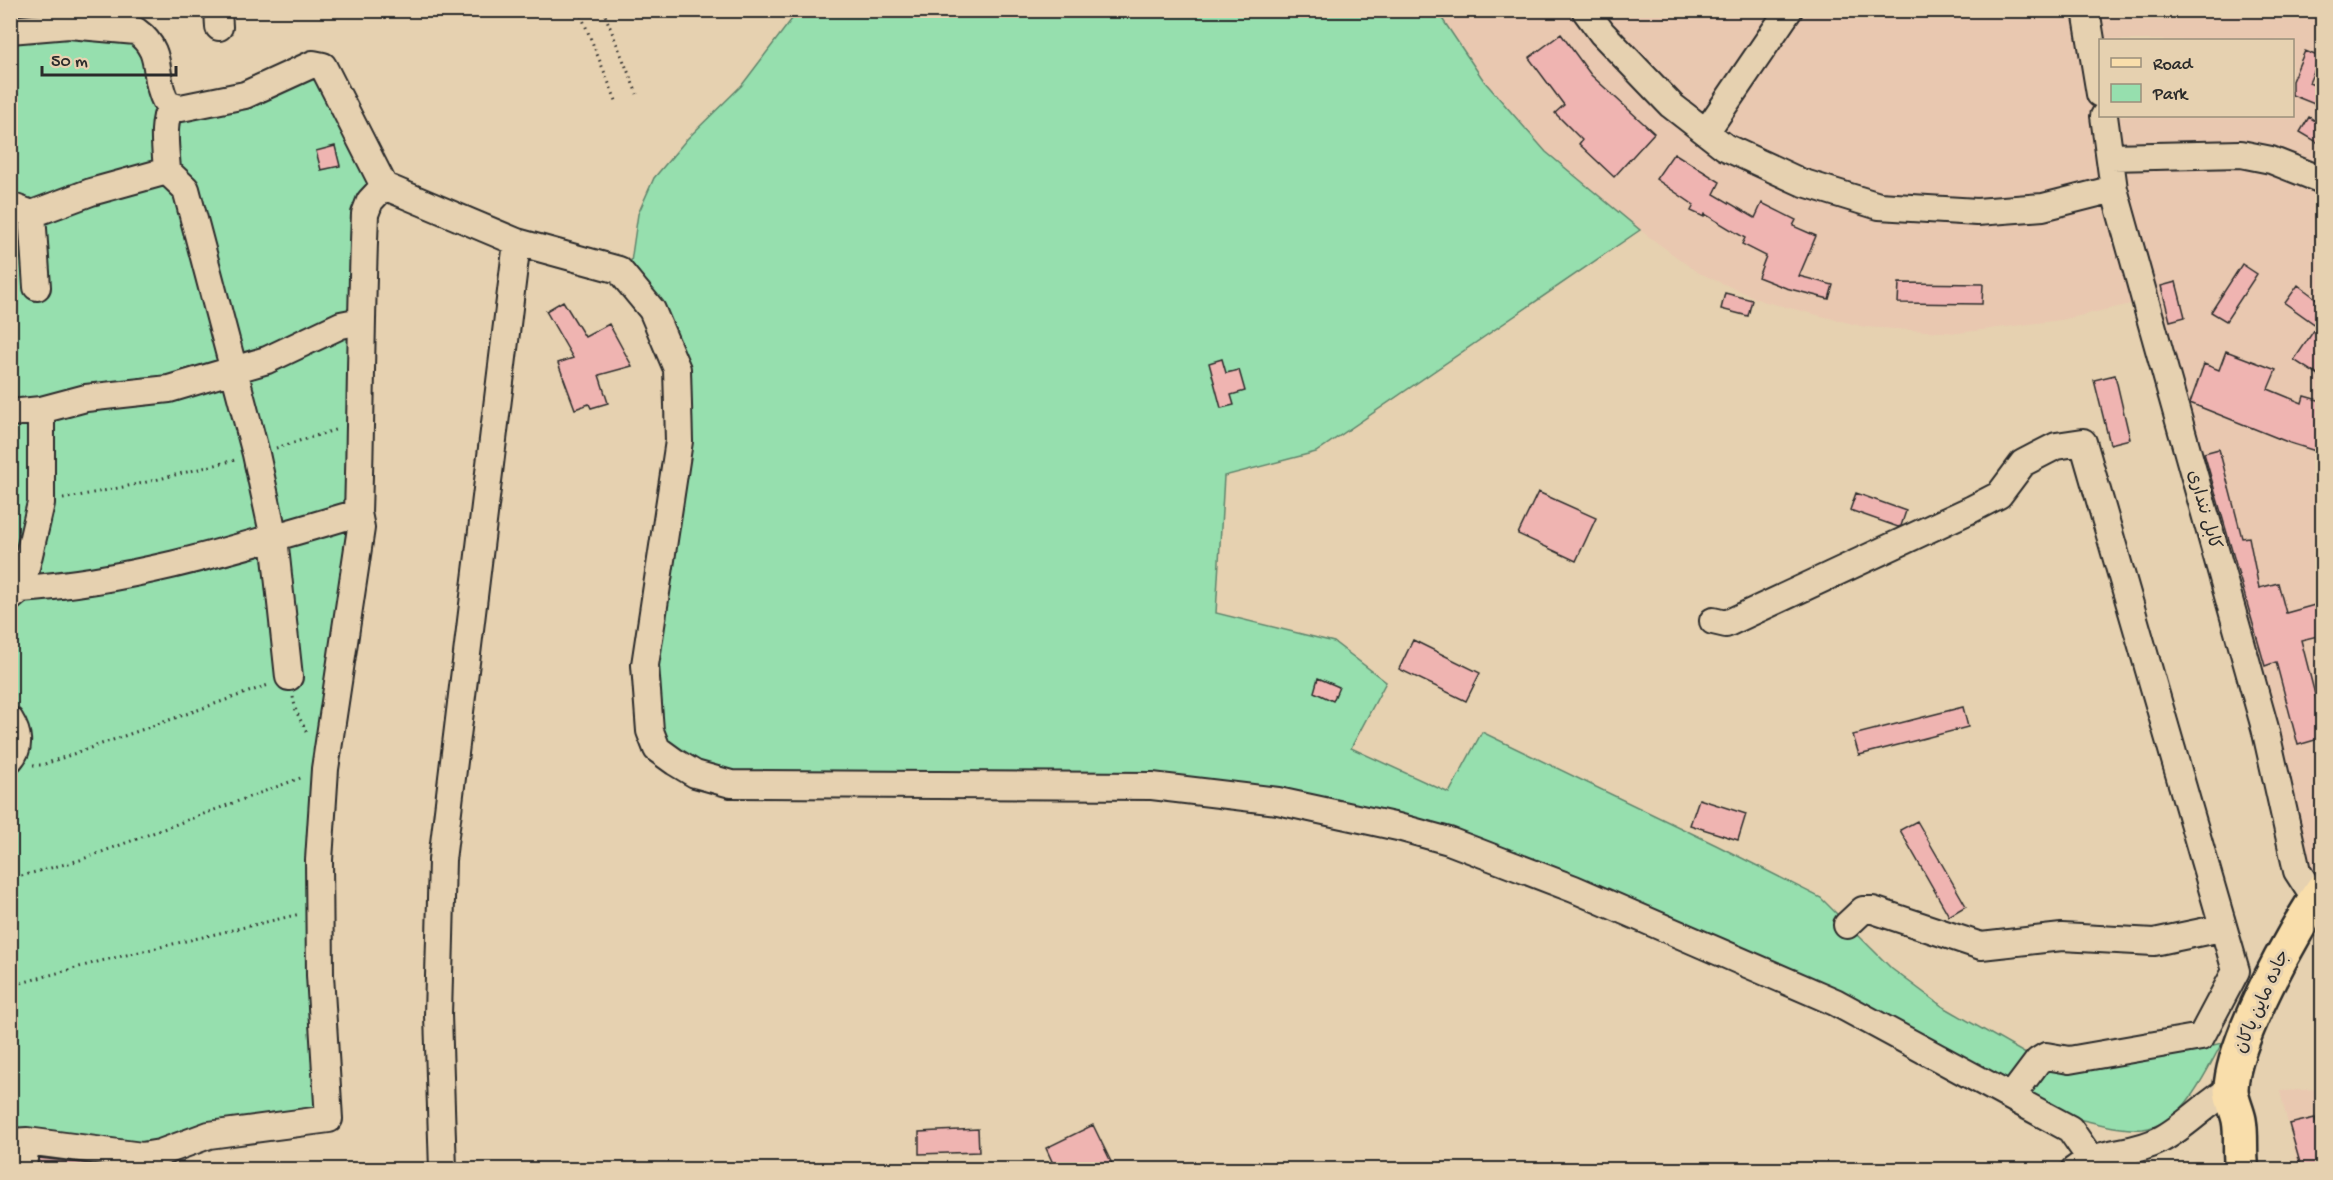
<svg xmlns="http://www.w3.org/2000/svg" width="2333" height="1180" font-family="'Gochi Hand','Playpen Sans Arabic',sans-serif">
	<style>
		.built { fill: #e9c8b0; fill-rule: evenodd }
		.green { fill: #96dfae; stroke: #60856c; stroke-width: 1.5 }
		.building { fill: #efb4b1; stroke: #2b2b2b; stroke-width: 1.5 }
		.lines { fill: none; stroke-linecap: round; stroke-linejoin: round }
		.minor-casing { stroke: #2b2b2b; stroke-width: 30 }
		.major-casing { stroke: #2b2b2b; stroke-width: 38 }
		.path { stroke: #2b2b2b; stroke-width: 3; stroke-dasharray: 1.5 4.5; stroke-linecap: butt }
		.minor { stroke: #e6d1b0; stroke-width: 26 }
		.major { stroke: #f9deab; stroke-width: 33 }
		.labels { text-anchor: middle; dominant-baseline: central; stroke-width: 6; stroke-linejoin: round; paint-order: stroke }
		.street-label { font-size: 18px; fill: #2b2b2b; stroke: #e6d1b0 }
	</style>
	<rect width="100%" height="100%" fill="#e6d1b0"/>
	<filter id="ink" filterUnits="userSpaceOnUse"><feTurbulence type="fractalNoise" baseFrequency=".0167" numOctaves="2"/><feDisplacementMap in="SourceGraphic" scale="12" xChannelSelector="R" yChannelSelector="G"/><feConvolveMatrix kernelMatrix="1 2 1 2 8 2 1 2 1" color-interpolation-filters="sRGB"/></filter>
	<g filter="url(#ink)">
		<path class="built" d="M1437,11H2322V890L2308,888L2144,301L2061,320L1958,333L1865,327L1762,301L1697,272L1640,230L1546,152L1484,81ZM2100,40H2292V116H2100Z
			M2322,1089V1169H2299L2280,1091Z"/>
		<path class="green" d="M798,11H1437L1484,81L1546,152L1640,230L1316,452L1224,476L1216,613L1334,642L1386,682L1351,748L1449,793L1482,732L1716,845L1821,898L1892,969L1942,1006L2038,1061L2071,1068L2136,1062L2222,1043C2204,1075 2185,1123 2143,1129C2122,1131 2097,1123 2078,1119L1579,878L1452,830L1153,774L733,772L700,763L667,742L662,728L657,665L691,442L663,304L631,262L638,214L654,178L687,139L742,85Z
			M10,30L136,31L171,106L313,64L384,186L370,201L363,375L331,722L329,1119L160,1153L11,1142Z"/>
		<path class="building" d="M1561,34L1591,75L1654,133L1614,177L1579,144L1582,140L1555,113L1564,105L1529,58Z
			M2305,51L2320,57L2309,83L2322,88L2317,105L2292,95V81Z
			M2309,117L2322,125V145L2300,132Z
			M335,146L340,166L321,170L316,151Z
			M1674,153L1720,182L1714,194L1755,218L1762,203L1796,220L1793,226L1816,236L1799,276L1833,285L1829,299L1786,288L1758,277L1766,256L1742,244L1745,238L1705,214L1704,217L1691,211L1694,205L1656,179Z
			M2242,264L2257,274L2226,321L2211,312Z
			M2176,282L2185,317L2170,321L2161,286Z
			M1899,283L1983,284L1982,304L1898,303Z
			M2298,285L2322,303V378L2294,360L2317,326L2285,303Z
			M1725,293L1752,300L1748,316L1721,309Z
			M563,301L585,337L609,324L632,366L599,375L608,403L591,408L589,404L575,409L558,363L573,358L546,311Z
			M2226,351L2276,370L2268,389L2302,403L2304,396L2322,401V453L2290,443L2190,403L2204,364L2219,370Z
			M1222,359L1226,373L1239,370L1245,391L1231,395L1234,405L1221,408L1209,363Z
			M2115,375L2130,439L2110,444L2094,380Z
			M2219,449L2242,538L2249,537L2259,588L2278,583L2286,613L2322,603V635L2301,640L2322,722V738L2298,745L2276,662L2265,666L2204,453Z
			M1538,492L1596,518L1576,561L1518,534Z
			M1856,493L1906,511L1901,526L1898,527L1850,510Z
			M1413,640L1480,673L1466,701L1399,669Z
			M1318,678L1339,687L1333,701L1314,692Z
			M1963,707L1968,727L1859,755L1853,735Z
			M1699,799L1746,814L1738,840L1690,825Z
			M1917,821L1966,906L1949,916L1900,830Z
			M2315,1118L2322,1151V1170H2302L2289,1124Z
			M1093,1125L1115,1170H1056L1046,1148Z
			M978,1129L979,1152L919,1154V1132Z
			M39,1158L91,1164L90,1170H37Z"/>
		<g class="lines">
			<g class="minor-casing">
				<path id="minor" d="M218,10L219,27
					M1585,10L1602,33L1671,105L1725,147L1801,182L1879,206L1977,212L2043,207L2114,189
					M2086,10L2100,94
					M10,30L69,25L136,31C165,52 152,75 165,100C169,106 175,107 181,108L245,95L313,64L323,66L384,186L517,242L619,270L652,310L677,369L679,441L645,665L650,731L657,749L675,762L695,774L731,784L1152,786L1278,801L1398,827L1449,841L1574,889L1835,1002L2070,1129L2090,1158
					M171,106C161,123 166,151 167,171L186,189L256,454L274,538L289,677
					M2104,116L2114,189L2265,728L2297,871L2308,888L2319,895
					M1706,132L1789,10
					M2111,157L2241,154L2271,160L2322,180
					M10,206L32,214
					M37,287L32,214L91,192L167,171
					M10,413L41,410L86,398L169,389L267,360L341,325L361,321
					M21,589C136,581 248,545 358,513
					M10,598L21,589L41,503V410
					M1713,621L1726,624L1972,509L1999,495L2023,463L2056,446L2083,442L2236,971L2201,1037L2069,1060L2046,1056L2038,1061L2011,1097
					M10,720C18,733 21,747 10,759
					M1847,925L1863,910H1873L1981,946L2062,937L2154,942L2221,928
					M10,1142L27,1141L142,1156L160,1153L209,1135L329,1119L320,975L319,860L325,769L361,528L358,513C361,413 361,314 365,214L370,201L384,186
					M22,1170L27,1141
					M443,1170L438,1015L442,860L517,242
					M2074,1170C2103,1148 2130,1156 2160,1140C2185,1127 2205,1104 2231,1089"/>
			</g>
			<g class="major-casing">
				<path id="major" d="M2242,1170C2239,1153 2242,1136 2239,1120C2237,1110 2231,1099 2231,1089C2232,1042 2294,929 2322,890"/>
			</g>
			<path class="path" d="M579,10L617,103
				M603,10L637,94
				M276,448L338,429
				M63,499L143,483L235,460
				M293,697L296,711L308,735
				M33,765H42L271,684
				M10,879L80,860L303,777
				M10,986L101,961L300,914"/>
			<use href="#minor" class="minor"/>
			<use href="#major" class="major"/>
		</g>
	</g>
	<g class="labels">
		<g class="street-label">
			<text transform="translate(2203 510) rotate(74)">کابل ننداری</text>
			<text transform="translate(2263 1002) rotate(-66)">جاده ماین پاکان</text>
		</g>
	</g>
	<rect width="2333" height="1180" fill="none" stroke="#e6d1b0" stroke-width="36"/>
	<rect x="18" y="18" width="2297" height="1144" fill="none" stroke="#2b2b2b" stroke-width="2" filter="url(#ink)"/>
	<rect x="2099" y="39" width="195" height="78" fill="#e6d1b0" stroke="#9b8f7b" stroke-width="1.5"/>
	<rect x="2111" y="58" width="30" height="9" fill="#f9deab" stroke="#9b8f7b" stroke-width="1.5"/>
	<text x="2153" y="69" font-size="18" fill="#2b2b2b">Road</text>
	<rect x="2111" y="84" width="30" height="18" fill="#96dfae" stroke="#9b8f7b" stroke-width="1.5"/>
	<text x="2153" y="99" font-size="18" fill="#2b2b2b">Park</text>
	<path d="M42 66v9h134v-9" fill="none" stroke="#2b2b2b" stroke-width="3"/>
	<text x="51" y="66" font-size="18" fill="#2b2b2b" stroke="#e6d1b0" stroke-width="4.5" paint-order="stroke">50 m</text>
</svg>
